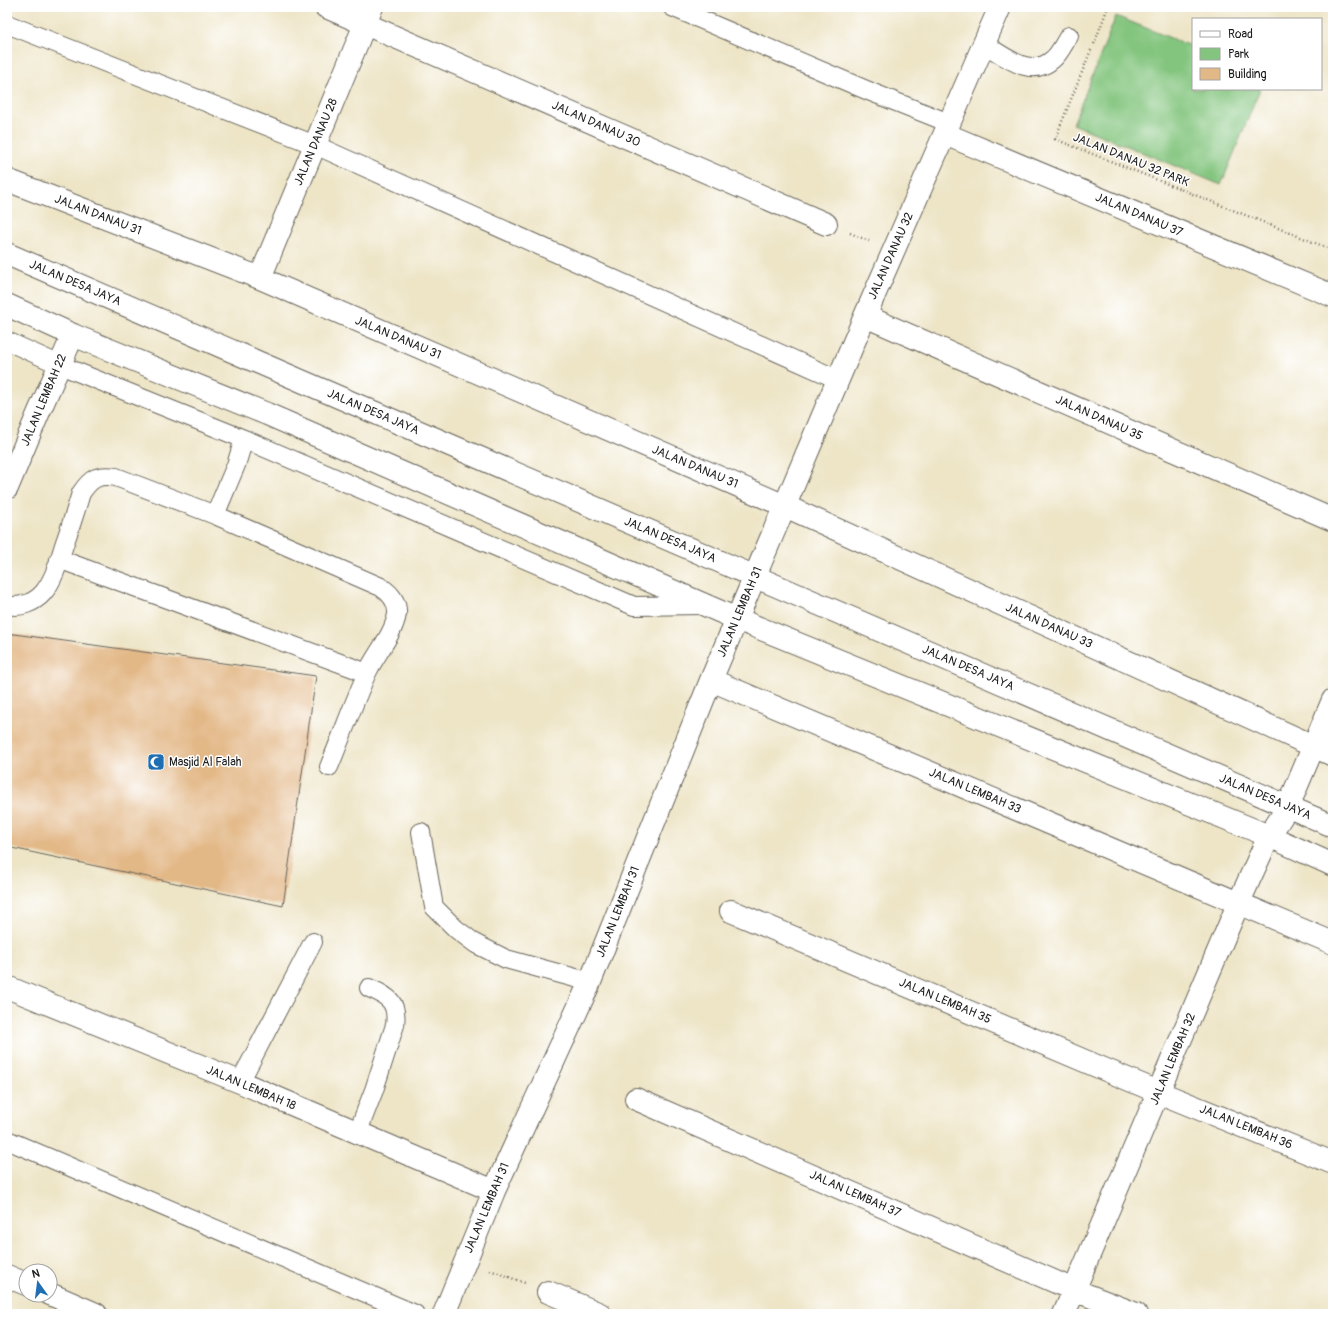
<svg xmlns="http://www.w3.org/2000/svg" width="1340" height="1321" font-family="Pangolin,sans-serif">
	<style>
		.green { fill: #83c57e; stroke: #50704d }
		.building { fill: #e3b887 }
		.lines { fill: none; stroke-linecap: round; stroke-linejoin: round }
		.service-casing { stroke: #666258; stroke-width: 20 }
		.minor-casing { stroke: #666258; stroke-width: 24 }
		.secondary-casing { stroke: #666258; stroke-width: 24 }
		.path { stroke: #666258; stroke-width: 2.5; stroke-dasharray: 1 3; stroke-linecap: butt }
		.service { stroke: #fff; stroke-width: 18 }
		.minor { stroke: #fff; stroke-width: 22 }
		.secondary { stroke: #fff; stroke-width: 22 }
		.labels { text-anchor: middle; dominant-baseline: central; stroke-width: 3; stroke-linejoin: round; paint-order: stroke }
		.street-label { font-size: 12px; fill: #1c1c1c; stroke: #fff }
		.poi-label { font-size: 12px; fill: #1c1c1c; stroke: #fff; text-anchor: start }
	</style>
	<rect width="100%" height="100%" fill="#fff"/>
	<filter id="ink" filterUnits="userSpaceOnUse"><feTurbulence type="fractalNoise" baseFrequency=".025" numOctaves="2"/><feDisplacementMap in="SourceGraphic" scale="8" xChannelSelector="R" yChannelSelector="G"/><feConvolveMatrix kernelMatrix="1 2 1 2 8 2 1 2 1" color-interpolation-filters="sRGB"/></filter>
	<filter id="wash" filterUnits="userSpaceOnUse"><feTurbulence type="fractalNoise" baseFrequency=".012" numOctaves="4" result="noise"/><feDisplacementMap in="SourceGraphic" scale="16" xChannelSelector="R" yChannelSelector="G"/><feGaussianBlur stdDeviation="0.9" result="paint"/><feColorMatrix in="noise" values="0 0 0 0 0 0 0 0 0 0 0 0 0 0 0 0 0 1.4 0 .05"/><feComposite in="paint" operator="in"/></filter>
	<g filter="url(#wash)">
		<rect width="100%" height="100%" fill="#eee5c7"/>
		<path class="green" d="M1116,16L1193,47V89H1260L1221,185L1073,124Z"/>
		<g id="blocks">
			<path class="building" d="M7,633L316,676L283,906L7,847Z"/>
		</g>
	</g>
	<g filter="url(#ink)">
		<use href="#blocks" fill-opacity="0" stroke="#666258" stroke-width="1"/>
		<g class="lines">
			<g class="service-casing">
				<path id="service" d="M672,7L871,92L949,123
					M7,24L315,145L839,380
					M984,44C1003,55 1031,80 1053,59C1060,53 1064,43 1069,36
					M7,341L60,365L244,439L634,606L702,605
					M215,515L236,465L244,439
					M59,559L367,673
					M7,605C20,608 34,603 43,593C54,580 59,561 64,545C70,528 76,510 81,493C91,478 98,474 116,477L215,515L381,587C390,593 398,601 397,614C394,634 375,655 367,673C353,704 342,736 329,767
					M421,832L434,907L456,929L476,944L506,959L590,982
					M240,1082L313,942
					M357,1134L374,1090L395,1025C398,1003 389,996 369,988
					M7,1140L415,1314"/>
			</g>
			<g class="minor-casing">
				<path id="minor" d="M326,7L826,224
					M945,134L1333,296
					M7,180L260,278L785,506L1333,755
					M260,278L372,7
					M865,316L1333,520
					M7,488L38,414L73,335
					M711,680L1333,943
					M731,911L1158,1092L1333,1163
					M7,987L240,1082L494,1191
					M636,1099L1074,1290L1136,1314
					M7,1276L26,1284
					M548,1292L600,1314
					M50,1294L96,1314
					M444,1314L494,1191L590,982L711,680L865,316L1000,7
					M1064,1314L1239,902L1269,836L1288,807L1333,700"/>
			</g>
			<g class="secondary-casing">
				<path id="secondary" d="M7,254L1333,826
					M7,305L73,335L267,414L737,619L1269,836L1333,865"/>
			</g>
			<path class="path" d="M1094,44L1108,7
				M1091,50L1055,139L1333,250
				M850,233L869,241
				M490,1270L525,1283"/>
			<use href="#service" class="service"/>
			<use href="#minor" class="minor"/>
			<use href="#secondary" class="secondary"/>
		</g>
	</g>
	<defs>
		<g id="mosque-square" transform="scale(0.9)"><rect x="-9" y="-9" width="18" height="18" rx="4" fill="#1f6fb2" stroke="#fff"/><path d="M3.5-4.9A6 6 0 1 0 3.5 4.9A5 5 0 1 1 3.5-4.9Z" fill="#fff"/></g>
	</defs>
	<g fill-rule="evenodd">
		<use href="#mosque-square" x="156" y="762"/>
	</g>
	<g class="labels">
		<g class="street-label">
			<text transform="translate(596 124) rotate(24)">JALAN DANAU 30</text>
			<text transform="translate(316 142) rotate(-67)">JALAN DANAU 28</text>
			<text transform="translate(1131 160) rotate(22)">JALAN DANAU 32 PARK</text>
			<text transform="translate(98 215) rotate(21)">JALAN DANAU 31</text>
			<text transform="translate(1139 215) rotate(23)">JALAN DANAU 37</text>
			<text transform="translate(891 256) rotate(-66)">JALAN DANAU 32</text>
			<text transform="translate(75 283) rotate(23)">JALAN DESA JAYA</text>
			<text transform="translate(398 338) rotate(23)">JALAN DANAU 31</text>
			<text transform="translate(44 400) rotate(-67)">JALAN LEMBAH 22</text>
			<text transform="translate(373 412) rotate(23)">JALAN DESA JAYA</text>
			<text transform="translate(1099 418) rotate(24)">JALAN DANAU 35</text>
			<text transform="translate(695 467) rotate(23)">JALAN DANAU 31</text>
			<text transform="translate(670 540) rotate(23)">JALAN DESA JAYA</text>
			<text transform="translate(740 612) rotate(-67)">JALAN LEMBAH 31</text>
			<text transform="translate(1049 626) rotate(24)">JALAN DANAU 33</text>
			<text transform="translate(968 668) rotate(23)">JALAN DESA JAYA</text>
			<text transform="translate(975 791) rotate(23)">JALAN LEMBAH 33</text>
			<text transform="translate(1265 797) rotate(23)">JALAN DESA JAYA</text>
			<text transform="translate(618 912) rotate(-68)">JALAN LEMBAH 31</text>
			<text transform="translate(945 1001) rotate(23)">JALAN LEMBAH 35</text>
			<text transform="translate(1173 1059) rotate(-67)">JALAN LEMBAH 32</text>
			<text transform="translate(251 1088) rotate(23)">JALAN LEMBAH 18</text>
			<text transform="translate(1246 1127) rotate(22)">JALAN LEMBAH 36</text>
			<text transform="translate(855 1194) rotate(24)">JALAN LEMBAH 37</text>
			<text transform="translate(487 1208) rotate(-67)">JALAN LEMBAH 31</text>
		</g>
		<g class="poi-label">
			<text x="169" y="762">Masjid Al Falah</text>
		</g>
	</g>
	<rect width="1340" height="1321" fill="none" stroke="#fff" stroke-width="24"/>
	<rect x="1192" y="18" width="130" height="72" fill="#ffffff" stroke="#a4a4a4"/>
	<rect x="1200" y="31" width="20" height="6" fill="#ffffff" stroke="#a4a4a4"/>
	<text x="1228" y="38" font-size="12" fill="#1c1c1c">Road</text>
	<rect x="1200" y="48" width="20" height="12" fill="#83c57e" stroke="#a4a4a4"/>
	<text x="1228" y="58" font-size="12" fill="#1c1c1c">Park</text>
	<rect x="1200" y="68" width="20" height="12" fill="#e3b887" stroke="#a4a4a4"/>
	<text x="1228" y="78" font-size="12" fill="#1c1c1c">Building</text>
	<g transform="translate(38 1283) rotate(346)"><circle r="19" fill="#ffffff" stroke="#a4a4a4"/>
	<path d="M0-3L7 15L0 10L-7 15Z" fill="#1f6fb2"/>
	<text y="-6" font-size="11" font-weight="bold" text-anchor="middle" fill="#1c1c1c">N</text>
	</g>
</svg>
